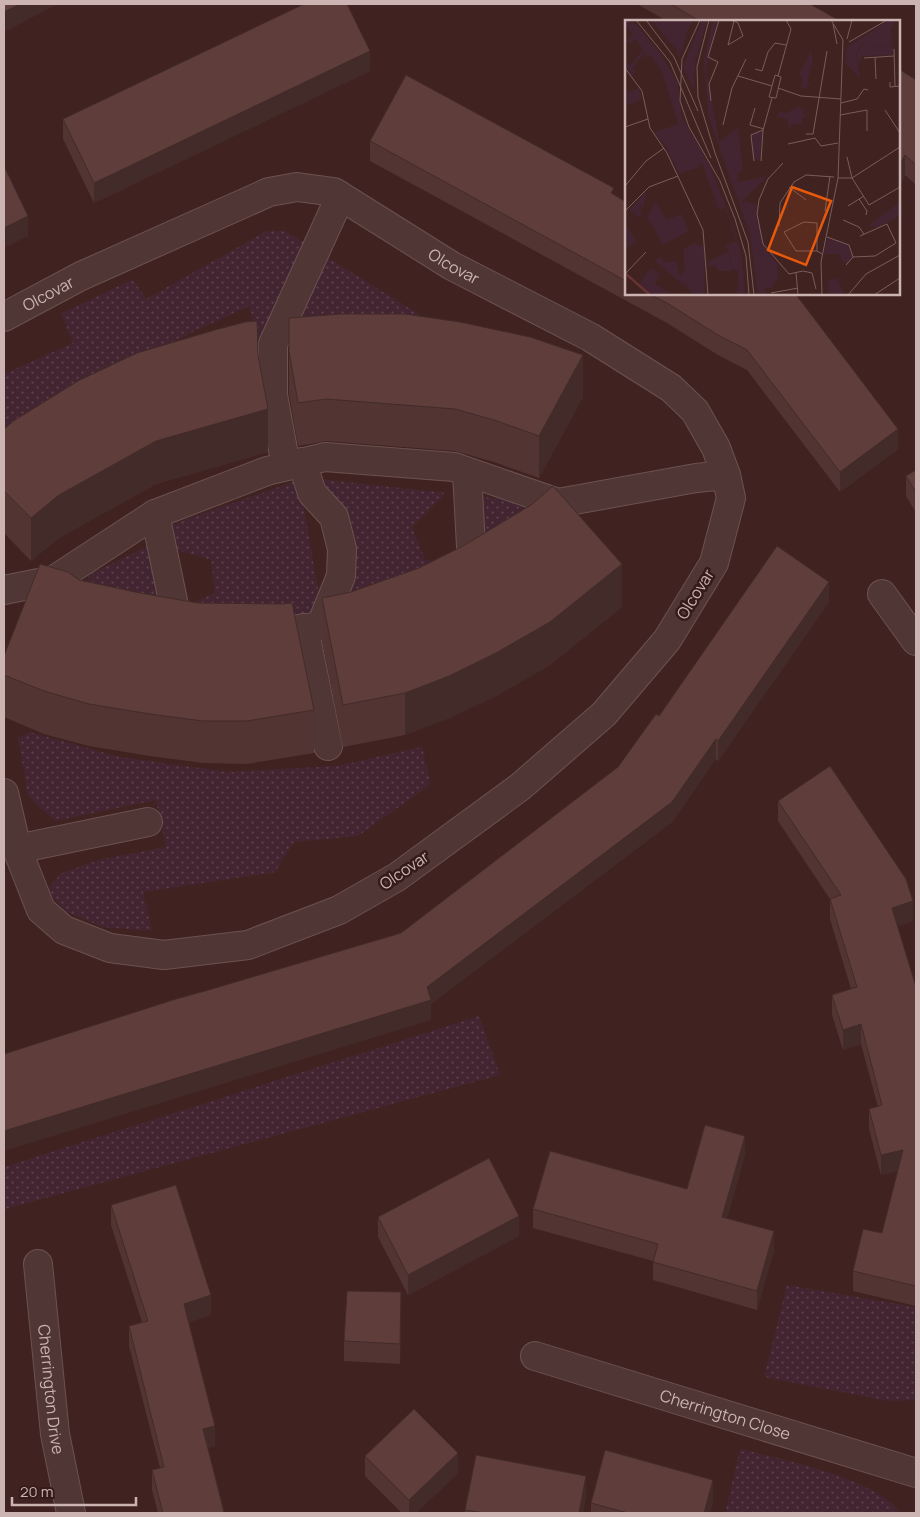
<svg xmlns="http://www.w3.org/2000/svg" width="920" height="1517" font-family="Manrope,sans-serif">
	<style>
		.grass { fill: url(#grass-dots) }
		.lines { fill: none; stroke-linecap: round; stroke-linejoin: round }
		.minor-casing { stroke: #6b5251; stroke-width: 30 }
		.minor { stroke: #503736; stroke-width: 28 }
		.wall { fill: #523433 }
		.shaded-wall { fill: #422b29 }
		.building { fill: #5f3d3b; stroke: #422b29 }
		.labels { text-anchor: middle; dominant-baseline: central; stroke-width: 5; stroke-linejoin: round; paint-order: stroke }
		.street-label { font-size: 16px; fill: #cbb4b2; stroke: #351c1b }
		.inset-river { fill: none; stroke: #653330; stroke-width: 2.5 }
		.inset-road { fill: none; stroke: #785d5b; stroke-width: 1 }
		.view { fill: #e8590c; fill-opacity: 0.15; stroke: #e8590c; stroke-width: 2.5 }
		.inset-edge { fill: none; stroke: #cbb4b2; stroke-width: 2.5 }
	</style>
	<defs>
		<pattern id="grass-dots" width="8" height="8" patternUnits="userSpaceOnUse" patternTransform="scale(1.25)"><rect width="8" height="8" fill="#432431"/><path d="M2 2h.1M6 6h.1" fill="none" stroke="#5d414c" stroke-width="1.8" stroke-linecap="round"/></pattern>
	</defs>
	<rect width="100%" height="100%" fill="#402321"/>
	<path class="grass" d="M267,231H285L433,323L430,338L261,346L249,306L176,340V355L4,463V374L73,343L61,314L133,279L146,299Z
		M319,479L446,493L412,527L425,560L463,564L341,612Z
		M299,480L321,606L315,621L182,607L215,593L211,560L176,550L170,525Z
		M472,496L535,502L481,553Z
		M152,544L162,612L93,606L88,575Z
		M30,732L120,757L229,772L337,766L422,747L431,784L358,836L294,842L275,872L143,892L152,931L103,927L67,912L47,891L60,874L98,860L166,847L156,800L55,821L28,796L18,738Z
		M479,1016L500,1075L5,1209L4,1167Z
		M787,1285L916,1307V1400L889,1401L764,1377Z
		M740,1449C778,1458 881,1480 900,1513H725Z"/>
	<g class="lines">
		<g class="minor-casing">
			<g id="minor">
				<path id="s1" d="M4,317L81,276L269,192L297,187L334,192L452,266L590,337L671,388L695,411L716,448L726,475L731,498L714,563L667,640L604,714L520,787L397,877L339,910L248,945L164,955L110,948L64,930L41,910L17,849L4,793"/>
				<path d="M302,462L312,493L334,517L342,549L341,576L321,625"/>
				<path d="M286,466L273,395V344L340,197"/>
				<path d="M467,472L472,565"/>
				<path d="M155,514L178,625"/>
				<path d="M4,590L54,580L155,514L267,471L325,457L454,467L558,503L696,478L726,475"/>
				<path d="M882,594L916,641"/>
				<path d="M304,628L328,746"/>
				<path d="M260,631C292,631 328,627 358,616"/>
				<path d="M17,849L148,822"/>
				<path id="s2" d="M38,1264L55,1434L71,1513"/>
				<path id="s3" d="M535,1356L916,1473"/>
			</g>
		</g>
		<use href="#minor" class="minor"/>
	</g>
	<path class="wall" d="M637,4H800L840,21H667Z
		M370,71L94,203L63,139V119Z
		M916,80V185L905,175L899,186Z
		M370,141L614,195L626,202V294H793L898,449L840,492L747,370L718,355L667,323L370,161Z
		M289,318L583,397L539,478L494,462L455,451L326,441L298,446L289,394Z
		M258,355L268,452L156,484L59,538L31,561L4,533V429Z
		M916,470V513L906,496V476Z
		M79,580L314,710V753L247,764L203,763L150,756L89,746L44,734L4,717V656Z
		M322,598L622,607L550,665L496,696L449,718L405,735L343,747L322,640Z
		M829,602L718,761L716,759L672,822L431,1004V1020L205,991L401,933L618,767L659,716Z
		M778,801L913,921L897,926L916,987V1306L853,1291V1271L882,1233L898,1171L881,1175L869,1129V1109L878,1107L861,1044L843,1050L832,1015V995L851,989L830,919V899L778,821Z
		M745,1155L727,1218L774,1250L757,1310L653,1280V1261L533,1228V1209L687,1189Z
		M111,1205L211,1315L189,1322L215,1446L207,1448L224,1513H158L152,1490V1470L160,1468L129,1346V1326L142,1322L111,1225Z
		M378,1217L519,1236L408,1295L378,1237Z
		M401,1312L400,1364L344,1361V1341Z
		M365,1456L458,1473L416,1513H402L365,1476Z
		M586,1496L583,1513H465V1510Z
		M713,1500L710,1513H591V1503Z"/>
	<path class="shaded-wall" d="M20,4H58L4,32V12Z
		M370,51V71L94,203V183Z
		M905,155V175L899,186V166Z
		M28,216V236L4,248V228Z
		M583,355V397L539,478V436Z
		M268,409V452L156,484L59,538L31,561V518L59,495L156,441Z
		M898,429V449L840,492V472Z
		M622,564V607L550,665L496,696L449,718L405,735V693Z
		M829,582V602L718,761V741Z
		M716,739V759L672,822L431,1004V1020L4,1151V1131L427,987Z
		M913,901V921L892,928V908Z
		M861,1024V1044L843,1050V1030Z
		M745,1136V1155L722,1235V1217Z
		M903,1150V1170L881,1175V1155Z
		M519,1216V1236L408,1295V1275Z
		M774,1231V1250L757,1310V1291Z
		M401,1292V1312L400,1364V1344Z
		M211,1295V1315L184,1324V1304Z
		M215,1426V1446L203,1449V1429Z
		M458,1453V1473L416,1513H409V1500Z
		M586,1476V1496L583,1513H579Z
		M713,1480V1500L710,1513H704Z"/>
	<path class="building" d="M4,4H20L4,12Z
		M304,4H347L370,51L94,183L63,119Z
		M671,4H800L803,5L804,4H810L840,21H697L698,20Z
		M899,69L916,80V165L905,155L899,166Z
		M406,75L614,188L611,193L626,202V281L370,141Z
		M4,166L28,216L4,228Z
		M649,294H793L797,296L898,429L840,472L747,350L718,335L667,303Z
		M341,314H405L460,322L530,337L583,355L539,436L494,420L455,409L326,399L298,403L289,351V318Z
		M257,321L258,355L268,409L156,441L59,495L31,518L4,491V429L15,420L78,381L137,353L215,330L245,322Z
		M916,470V493L906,476Z
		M553,486L622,564L550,622L496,653L449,676L405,693L343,705L322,598L351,592L419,568L463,546L531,505Z
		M777,546L829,582L718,741L716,739L672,802L427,987L431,1000L4,1131V1054L176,999L205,991L401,933L618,767L656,714L659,716Z
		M40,564L68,572L79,580L140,593L198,603L282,604L292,603L314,710L247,721H203L150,714L89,704L44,691L4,675V656Z
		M830,766L906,879L913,901L892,908L916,987V1286L853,1271L863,1229L882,1233L903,1150L881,1155L869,1109L882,1105L861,1024L843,1030L832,995L857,987L830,899L841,895L778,801Z
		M705,1125L745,1136L722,1217L774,1231L757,1291L653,1262L658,1244L533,1209L550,1151L687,1189Z
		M489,1158L519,1216L408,1275L378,1217Z
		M176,1185L211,1295L184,1304L215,1426L203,1429L224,1512L219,1513H163L152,1470L164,1467L129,1326L148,1321L111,1205Z
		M347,1291L401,1292L400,1344L344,1341Z
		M414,1409L458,1453L409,1500L365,1456Z
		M605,1450L713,1480L704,1513H628L591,1503Z
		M476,1455L586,1476L579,1513H485L465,1510Z"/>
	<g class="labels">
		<g class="street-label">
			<text stroke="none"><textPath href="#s1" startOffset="500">Olcovar</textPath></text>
			<text stroke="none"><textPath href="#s1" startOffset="50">Olcovar</textPath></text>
			<text transform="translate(695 594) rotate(-58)">Olcovar</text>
			<text transform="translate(404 870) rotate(-34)">Olcovar</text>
			<text stroke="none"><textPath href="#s2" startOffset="126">Cherrington Drive</textPath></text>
			<text stroke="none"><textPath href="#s3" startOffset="199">Cherrington Close</textPath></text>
		</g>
	</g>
	<g transform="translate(625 20)">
		<rect width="275" height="275" fill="#402321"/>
		<path d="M240,21L253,28L270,27L266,35L236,36L235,44L231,36ZM0,68L4,72L14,68L17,79L0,86ZM55,103L73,148L54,153L40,125L29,113ZM113,108L118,150L113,153L112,164L109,162L94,122ZM137,111L135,138L132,141L128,135L127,114ZM22,171L18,189L14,184L17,194L14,198L5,189ZM120,181L132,185L131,197L141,230L152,243L153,257L146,268H138L134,230L118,184ZM31,182L41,200L57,194L63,211L38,225L22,196ZM203,218L223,225L227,237L223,243L217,242L214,234H199ZM111,221L115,230L116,252L105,248L106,241L101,225ZM70,223L79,227L80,275H68L55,256L60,250L58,229ZM25,248L35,254L30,264L47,275H27L14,265Z" fill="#432431"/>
		<path d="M0,0L11,4L36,34L52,62L57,97L86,148L110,211L117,237L120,275H112L115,230L100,188L94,190L77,143L73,148L55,109L37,52L26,36L23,35L20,40V32L7,49L10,52L7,56L0,46V41L6,45L18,29L10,19L6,24L0,22L8,14L0,5ZM26,0H31L45,16L56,32L54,39L51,29ZM77,0H82L70,43L69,71L58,47ZM88,0H92L81,49L94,122L105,139L110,152L109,163L142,156L119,179L118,183L138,231L141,275H133L125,215L83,95L79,41ZM264,0H271L266,8L267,27L254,28L240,21L233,29L231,36L236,59L220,43L222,27ZM186,31L188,40L182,61L186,64L182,65V69L176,68L178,59L174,55ZM173,84L175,89H180L178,93L182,96L177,97V104H167L164,111L163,99L152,97L154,91L160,93L172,88ZM275,182V196L254,207L243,206ZM0,205L12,221L0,229ZM103,232L107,251H94L90,245L84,247L83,241ZM36,236L40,243L51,241L55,256L64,270L30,241ZM212,258L220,275H203L204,260Z" fill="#432431"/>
		<path d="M31,0H69L62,11L57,32Z" fill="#432431"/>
		<path class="inset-river" d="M1,254L25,275"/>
		<path class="inset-road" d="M11,0L45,42L86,138M21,0L49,37L73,91M75,0L57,39L55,81L64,107L95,161L110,199L121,236L124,275M84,0L72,47L73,77L90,133L123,222L129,275M104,0L109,1L113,3L118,16L103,25L109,1M206,0L218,20M208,4L212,24M222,19L227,0M224,22L262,0M269,29L270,67M250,37L251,59M239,38L269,36M0,48L17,71L25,108L42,133L78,210L83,275M130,49L137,51L143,32L150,23L161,25M113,56L147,66M153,56L150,55L144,77L151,78L156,57L153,56L166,9L161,0M265,62V67L275,66M153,68L176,76L216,79M86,81L84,64L93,42L83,37L94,0M216,83L232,79L239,69L243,70M130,88L125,105L139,109M260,90L275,113M215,95L242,90V111M98,105L107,68L121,39M0,107L23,99M181,114H188L202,31M163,124L190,118L196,126L213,123M222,137L227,158L244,185L275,167M129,141L126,115L138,110M136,141L138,110L147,78M158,143L143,159L134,180L132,194L138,224L164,254L178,251L187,253L191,269M213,158H227L275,127M0,166L21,141L39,128M164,167L181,180M234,179L242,191L241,195M223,186L239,176M0,191L24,167L53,156M200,191L205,156M218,200L234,207L239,214M154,206L155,183L169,162L181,155L209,157M202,217L224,225L228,237L221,245M192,231H171L159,212L179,202L192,203V231L197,234M228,237L250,236L271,223L262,204L235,216M171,252L173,275M0,254L21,232M146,273L173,268M197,275L196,242L213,158L218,20M223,275L241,254L275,235M249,275L275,258"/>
		<path class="view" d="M167,167L206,181L181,245L143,230Z"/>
		<rect width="275" height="275" class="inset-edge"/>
	</g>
	<rect width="920" height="1517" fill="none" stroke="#cbb4b2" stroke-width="10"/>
	<path d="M12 1497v8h124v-8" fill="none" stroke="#cbb4b2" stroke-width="2.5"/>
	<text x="20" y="1497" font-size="15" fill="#cbb4b2" stroke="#351c1b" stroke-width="4" paint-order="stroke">20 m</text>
</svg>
